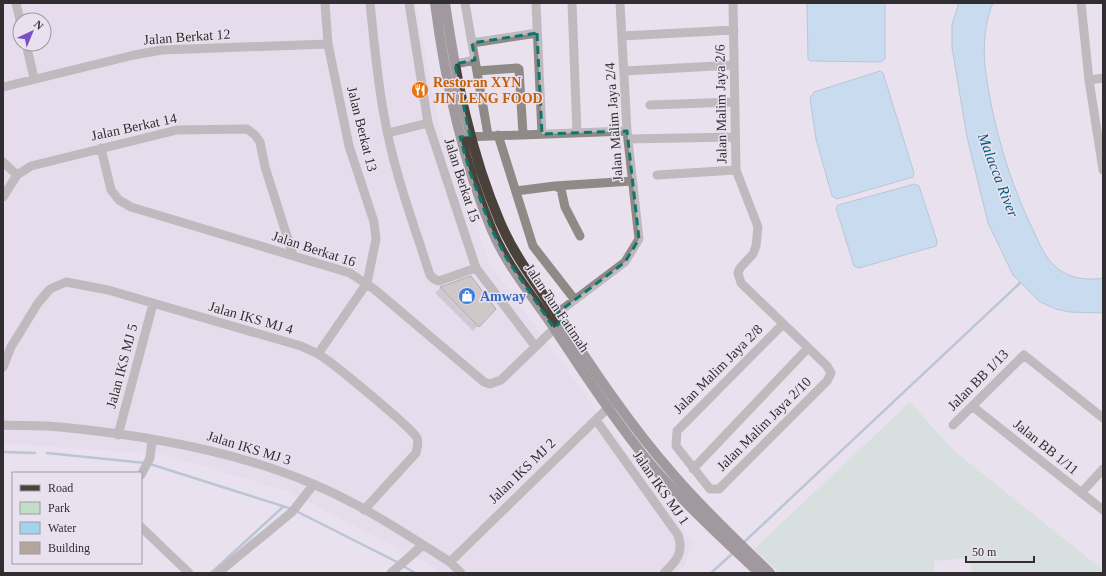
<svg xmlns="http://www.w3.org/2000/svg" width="1106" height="576" font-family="Georgia,serif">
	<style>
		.built { fill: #e2d4e7; fill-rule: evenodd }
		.green { fill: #c2dec9 }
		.water { fill: #a2d4f0; stroke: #80a2b7 }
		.shadow { fill: #0003 }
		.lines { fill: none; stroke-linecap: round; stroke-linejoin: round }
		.stream { stroke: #80a2b7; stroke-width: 2.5 }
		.building { fill: #b2a69c; stroke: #746960 }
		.minor { stroke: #8f8a86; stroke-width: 9 }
		.major { stroke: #4a423a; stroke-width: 10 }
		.marked { fill: none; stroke: #0f766e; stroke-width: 3; stroke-dasharray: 8 5; stroke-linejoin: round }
		.labels { text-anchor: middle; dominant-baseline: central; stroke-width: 3; stroke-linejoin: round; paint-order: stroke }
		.street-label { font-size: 14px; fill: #312e32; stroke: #eae1ee }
		.food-label { font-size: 14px; font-weight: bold; fill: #c56008; stroke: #eae1ee; text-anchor: start }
		.shop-label { font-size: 14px; font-weight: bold; fill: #366cbe; stroke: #eae1ee; text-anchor: start }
		.water-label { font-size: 15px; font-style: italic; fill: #005e83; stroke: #eae1ee }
	</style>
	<rect width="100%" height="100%" fill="#eae1ee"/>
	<path class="built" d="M3,3H416L438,121L489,263L693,543L685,564L676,573H438L429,564L287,491L166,455L3,443ZM20,20H44V44H20Z"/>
	<path class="green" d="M910,402L953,450L1103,570V573H972L969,558L934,561V573H780L754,549Z"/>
	<path class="water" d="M807,3H885V59L881,62L810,61L808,59Z
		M959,3H993C985,21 983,47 985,66C992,123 1009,181 1034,232C1040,245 1045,257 1055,266C1067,278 1086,281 1103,278V313L1069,312L1056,309L1040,302L1013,275L988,223L967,137L952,48V24Z
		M880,71L883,73L914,173L913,177L837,199L832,196L816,139L810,98L814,92Z
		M915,184L919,186L937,241L936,246L859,268L854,266L836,208L838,205Z"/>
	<path class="shadow" d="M470,277L494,309L473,331L435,293L440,288Z"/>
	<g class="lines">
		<path class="stream" d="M3,452L35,453
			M47,453L145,463
			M150,464L292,509
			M296,511L399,563
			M742,544L1020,283
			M403,566L415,573
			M211,573L284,506
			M711,573L733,553"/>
	</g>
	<path class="building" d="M471,276L496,309L479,327L440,287Z"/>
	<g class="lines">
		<path class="minor" d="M16,3L20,20
			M370,3C374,40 377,78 384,115C393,169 413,222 430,275L434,279L439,281L476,268
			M409,3L428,123L476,268L535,346
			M465,3L488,135
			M536,3L542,134
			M572,3L577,133
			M733,3L736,170L758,227L756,246L753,254L740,268L738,273L741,283L827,366L831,373L827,381L719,489H710L676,446L677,431L783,324
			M1081,3L1089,80L1103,170
			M622,36L734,30
			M472,43L537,33
			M26,44L34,78
			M455,64L475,60
			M477,71L517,68L519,69L523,134
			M624,71L734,65
			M1089,80L1103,78
			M3,87L134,55L162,50L328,44
			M650,105L735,102
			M388,133L428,123
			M498,135L533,246L575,300
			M465,137L627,131
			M628,139L735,137
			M101,148L111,190L119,200L131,207L350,273L374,289L484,382L490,384L501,380L559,324
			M3,162L17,175
			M657,175L736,170
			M555,186L632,181
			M516,191L555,186L561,189L565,207L580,236
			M3,197L17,175L31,166L177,130L247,129L255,135L260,142L265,167L293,255
			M556,314L625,262L639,239L627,131L620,3
			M318,354L367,283L376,239L374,222L349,146L328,44L325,3
			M3,367L11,347L38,303L50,289L66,282L108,290L301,346C307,349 313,351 318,354C331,361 413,429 417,438C419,444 417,448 416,453L364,510
			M972,406L1103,510
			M596,420L678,535C684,552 677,561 664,573
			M3,425C22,426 42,425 60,427C144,435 236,451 313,484C361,504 406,534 450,562L461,573
			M953,425L1024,355L1103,418
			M118,435L153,304
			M693,469L808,348
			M141,475L150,458L152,440
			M1081,493L1103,469
			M141,527L189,573
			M450,562L612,404
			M218,573L292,512L314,484
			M391,573L423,545"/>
		<path class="major" d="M435,3C445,80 461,156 491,228C505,263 531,294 552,325C581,369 610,413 643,455C677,497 719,535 759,573
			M445,3C456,78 470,152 500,222C514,255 536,284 556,313C593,369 629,424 673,474C703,509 737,541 770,573"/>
	</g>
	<path d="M0 0H1106V576H0ZM537,33L542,134L627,131L639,239L625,262L556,314L561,322L554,328L507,259L492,230L470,172L460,137L470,136L455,64L475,60L472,43Z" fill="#eae1ee" fill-opacity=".55" fill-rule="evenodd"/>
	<path class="marked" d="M537,33L542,134L627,131L639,239L625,262L556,314L561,322L554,328L507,259L492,230L470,172L460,137L470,136L455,64L475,60L472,43Z"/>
	<defs>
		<g id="restaurant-disc" transform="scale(0.9)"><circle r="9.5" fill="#e8710a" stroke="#eae1ee"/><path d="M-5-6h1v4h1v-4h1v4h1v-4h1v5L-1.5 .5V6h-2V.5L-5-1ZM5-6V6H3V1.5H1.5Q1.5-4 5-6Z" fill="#fff"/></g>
		<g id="shop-disc" transform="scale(0.9)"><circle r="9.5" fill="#3f7fe0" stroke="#eae1ee"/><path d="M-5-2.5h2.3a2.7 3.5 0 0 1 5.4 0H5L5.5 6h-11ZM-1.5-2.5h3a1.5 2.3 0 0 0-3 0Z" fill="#fff"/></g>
	</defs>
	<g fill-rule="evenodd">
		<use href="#restaurant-disc" x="420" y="90"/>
		<use href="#shop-disc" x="467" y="296"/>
	</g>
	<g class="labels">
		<g class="street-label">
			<text transform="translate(187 37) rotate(-4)">Jalan Berkat 12</text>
			<text transform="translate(721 104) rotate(-91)">Jalan Malim Jaya 2/6</text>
			<text transform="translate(614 122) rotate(-94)">Jalan Malim Jaya 2/4</text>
			<text transform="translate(134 127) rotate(-12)">Jalan Berkat 14</text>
			<text transform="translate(362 129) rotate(76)">Jalan Berkat 13</text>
			<text transform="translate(462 180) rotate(72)">Jalan Berkat 15</text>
			<text transform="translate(314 249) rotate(18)">Jalan Berkat 16</text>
			<text transform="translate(557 308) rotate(56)">Jalan Tun Fatimah</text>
			<text transform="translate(251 318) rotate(16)">Jalan IKS MJ 4</text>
			<text transform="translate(122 366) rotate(-75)">Jalan IKS MJ 5</text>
			<text transform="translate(718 369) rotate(-45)">Jalan Malim Jaya 2/8</text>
			<text transform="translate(978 380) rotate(-45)">Jalan BB 1/13</text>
			<text transform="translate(764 424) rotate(-45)">Jalan Malim Jaya 2/10</text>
			<text transform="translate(1046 447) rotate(39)">Jalan BB 1/11</text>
			<text transform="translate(249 448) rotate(17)">Jalan IKS MJ 3</text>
			<text transform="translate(522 471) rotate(-44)">Jalan IKS MJ 2</text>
			<text transform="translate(661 488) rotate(55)">Jalan IKS MJ 1</text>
		</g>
		<g class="food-label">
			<text x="433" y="82">Restoran XYN<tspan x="433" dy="16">JIN LENG FOOD</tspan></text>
		</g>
		<g class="shop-label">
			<text x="480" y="296">Amway</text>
		</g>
		<g class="water-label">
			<text transform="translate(998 175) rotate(69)">Malacca River</text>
		</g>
	</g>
	<rect width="1106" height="576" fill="none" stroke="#312e32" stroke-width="8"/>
	<rect x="12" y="472" width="130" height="92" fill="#eae1ee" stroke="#a099a3"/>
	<rect x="20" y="485" width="20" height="6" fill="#4a423a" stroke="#a099a3"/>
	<text x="48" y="492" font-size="12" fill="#312e32">Road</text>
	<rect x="20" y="502" width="20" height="12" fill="#c2dec9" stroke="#a099a3"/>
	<text x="48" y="512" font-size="12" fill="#312e32">Park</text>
	<rect x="20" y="522" width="20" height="12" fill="#a2d4f0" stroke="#a099a3"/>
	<text x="48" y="532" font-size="12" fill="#312e32">Water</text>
	<rect x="20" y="542" width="20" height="12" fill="#b2a69c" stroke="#a099a3"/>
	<text x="48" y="552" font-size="12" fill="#312e32">Building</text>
	<g transform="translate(32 32) rotate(44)"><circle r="19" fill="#eae1ee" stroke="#a099a3"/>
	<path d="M0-3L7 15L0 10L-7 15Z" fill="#7a4fc8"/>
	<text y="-6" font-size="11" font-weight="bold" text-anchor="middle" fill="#312e32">N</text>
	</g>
	<path d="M966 556v6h68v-6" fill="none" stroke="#312e32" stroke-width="2"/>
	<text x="972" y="556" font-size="12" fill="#312e32" stroke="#eae1ee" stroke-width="3" paint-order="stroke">50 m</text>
</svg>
